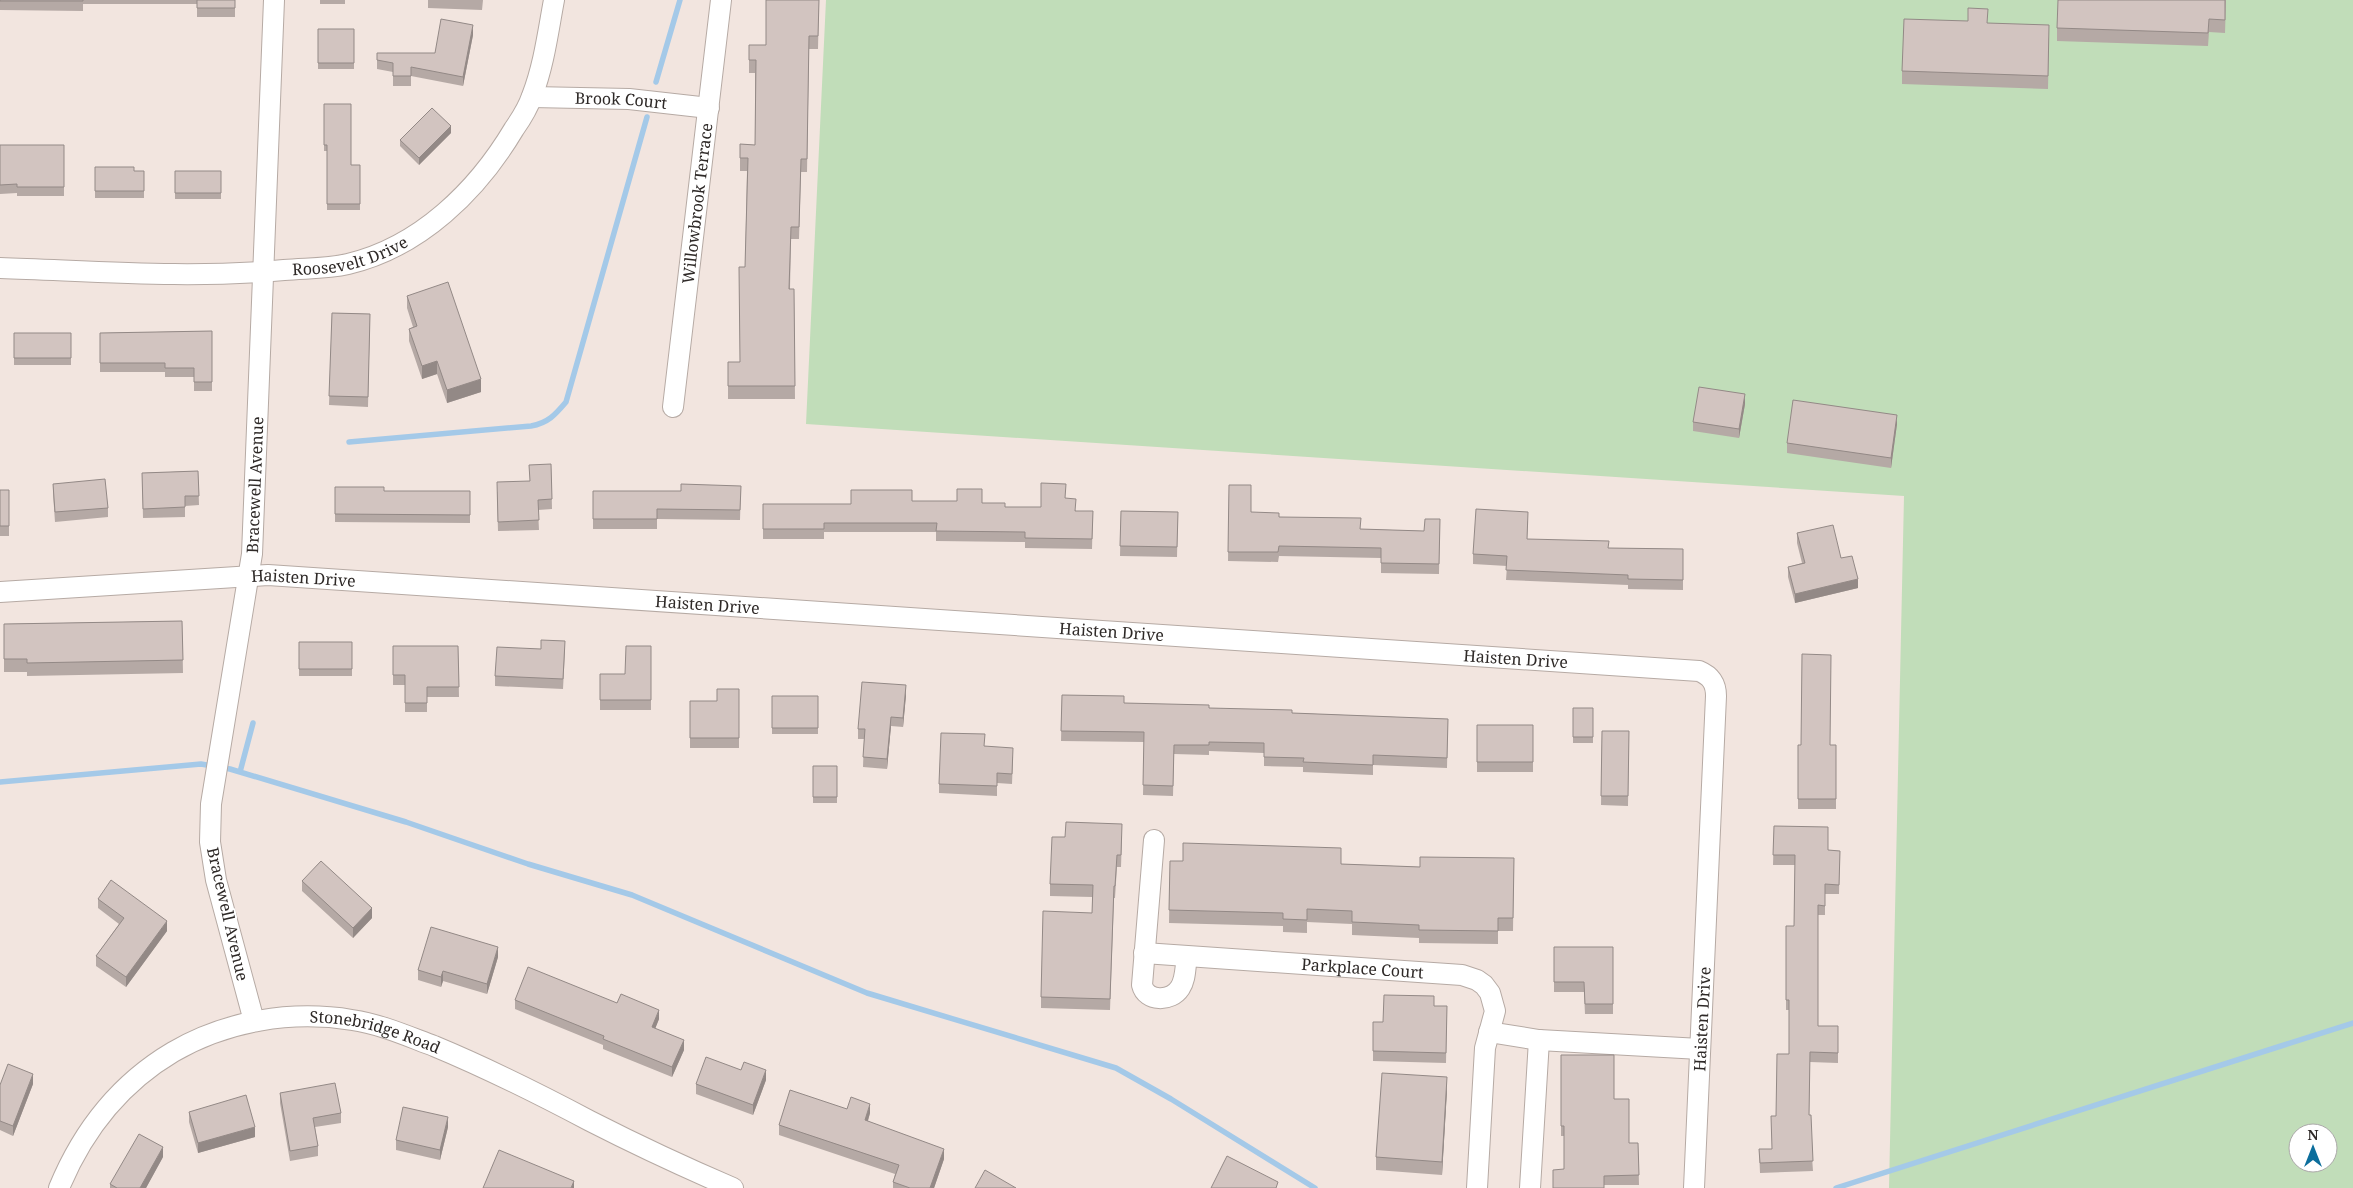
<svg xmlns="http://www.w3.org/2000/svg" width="2353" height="1188" font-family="'Noto Serif',serif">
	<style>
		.green { fill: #c1ddb9; fill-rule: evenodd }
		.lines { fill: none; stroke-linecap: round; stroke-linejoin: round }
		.stream { stroke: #a4c9e8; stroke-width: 5.5 }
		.minor-casing { stroke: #b6aaa4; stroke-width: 22 }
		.minor { stroke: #fff; stroke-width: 20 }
		.wall { fill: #b5a9a5 }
		.shaded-wall { fill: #938986 }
		.building { fill: #d2c4c0; stroke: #938986 }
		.labels { text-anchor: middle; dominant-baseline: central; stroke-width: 4; stroke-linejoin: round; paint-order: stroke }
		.street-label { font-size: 16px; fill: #2e2927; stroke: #fff }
	</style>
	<rect width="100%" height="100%" fill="#f2e5df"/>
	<path class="green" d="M826,0H2353V1188H1889L1904,496L806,424ZM2298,1133H2328V1163H2298Z"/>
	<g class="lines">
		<path class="stream" d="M656,82L680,0
			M349,442L531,426C548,423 555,415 566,402L647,117
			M240,772L253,723
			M0,782L201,764L230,769L406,822L528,864L632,895L867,993L1116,1068L1171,1099L1315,1188
			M1836,1188L2353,1023"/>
		<g class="minor-casing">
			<g id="minor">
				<path id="s1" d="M532,97L629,99L709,108"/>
				<path id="s2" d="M0,268C94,271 190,279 284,270C306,268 326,269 348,264C420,247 477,191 514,129C521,119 528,108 532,96C544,65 548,32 554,0"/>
				<path id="s3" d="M673,407L721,0"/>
				<path id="s4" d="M0,592L268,575L1699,671C1711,676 1716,683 1716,696L1694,1188"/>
				<path d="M1154,840L1142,985C1146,1002 1171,1002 1180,988C1186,979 1185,967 1187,957"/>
				<path id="s5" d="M1144,953L1462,975L1477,980L1484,985L1490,993L1495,1011L1485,1048L1477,1188"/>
				<path id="s6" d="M254,1021L216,880L210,842L211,804L252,554L274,0"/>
				<path d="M1489,1032L1539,1040L1700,1049"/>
				<path id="s7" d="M59,1188C83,1130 119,1084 173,1052C226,1021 291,1010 352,1020C380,1024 407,1036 434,1046C487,1068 539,1094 590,1121C637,1145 684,1167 733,1188"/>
				<path d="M1530,1188L1539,1040"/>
			</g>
		</g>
		<use href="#minor" class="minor"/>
	</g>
	<path class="wall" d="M0,0H235V17H197V4H83V11L0,10Z
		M320,0H345V4H320Z
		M428,0H483L482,10L428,8Z
		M819,0L818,49H809L807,172H801L799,239H791L790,289H794L795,399H728V362H740L745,267L747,171H740V144L755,145V73H749V45H766Z
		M2226,0L2225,33L2209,32L2208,46L2057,41V28Z
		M1988,23L2049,38L2048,89L1902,84V71Z
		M318,29H354V69H318Z
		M473,35L463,86L411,76V86H393V72L377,69V60L435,53Z
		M324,104L351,165H360V210H327V151H324Z
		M451,133L419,165L400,146V140Z
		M0,145H64V196H17V193L0,194Z
		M95,167L134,171H144V198H95Z
		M175,171H221V199H175Z
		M407,296L481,392L447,403L437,374L422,379L409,341V329L413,327L407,308Z
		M332,313L370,314L368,407L329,405Z
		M212,331V391H194V377H165V372H100V333Z
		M14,333H71V365H14Z
		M1745,404L1739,438L1693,431V422Z
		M1897,424L1891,468L1787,453V443Z
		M551,464L552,509L538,510L539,530L498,531L497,492L530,481Z
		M198,471L199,505L185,506V517L143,518L142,473Z
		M53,484L108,508V517L55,522L53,493Z
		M1229,485L1251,513L1360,529L1424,531L1440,519L1439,574L1381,573V558L1279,556L1278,562L1228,561Z
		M741,486L740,520L657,519V529H593V491H681Z
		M335,487L384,491H470V523L335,522Z
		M0,490H9V536H0Z
		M1065,498L1076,511H1093L1092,549L1025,548V542L936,541V532H824V539H763V504H851L912,501L982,503L1005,507H1041Z
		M1121,511L1178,512L1177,557L1120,556Z
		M1528,521L1527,539L1608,548L1683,549V590L1628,589V585L1506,580L1507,566L1473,564V554Z
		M1797,533L1841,558L1858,588L1795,603L1788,577V567L1802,563L1797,543Z
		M182,621L183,673L27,676V672H4V624Z
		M299,642H352V676H299Z
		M393,646H458L459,697H427V712H405V685H393Z
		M651,646V710H600V674H625Z
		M541,649L565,650L563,689L495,686V676Z
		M739,689V748H690V701H717Z
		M906,695L903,727L891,726L887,769L863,767L864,739H858V729Z
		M1062,695L1124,703L1292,713L1448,719L1447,768L1373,765V775L1303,772V767L1264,766V753L1209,751V755L1174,754L1173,796L1143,795L1144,742L1061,741Z
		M772,696H818V734H772Z
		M1573,708H1593V743H1573Z
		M1477,725H1533V772H1477Z
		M1602,731H1629L1628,806L1601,805Z
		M1798,745H1836V809H1798Z
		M985,746L1013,757L1012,784L997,783V796L939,793V784Z
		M813,766H837V803H813Z
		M1774,826L1828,850L1840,851L1839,894H1825V915H1818V1026H1838V1063L1810,1062L1809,1115L1813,1171L1760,1173L1759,1149H1772L1776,1116L1789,1054V1010H1786V926H1794L1795,865H1773Z
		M1122,836L1121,867H1117L1115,898H1114L1110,1010L1041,1008V997L1092,913V897L1050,896V884Z
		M1514,858L1513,931H1498V944L1419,943V938L1352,935V924L1307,922V933L1283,932V926L1169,923L1170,861L1341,864L1420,867Z
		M302,881L372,918L353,938L302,891Z
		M98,899L167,931L126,987L96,966V956L119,924L98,908Z
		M1554,947H1613V1014H1585L1584,992H1554Z
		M498,957L487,994L443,981L441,987L418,980V970Z
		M515,1000L617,1003L659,1019L655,1028L684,1050L672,1077L603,1049V1045L515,1009Z
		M1434,1006H1447L1446,1063L1373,1061V1022H1383Z
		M1561,1055L1614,1099L1629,1143H1638L1639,1185H1604L1564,1169V1136H1561Z
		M766,1080L753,1115L696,1094V1084Z
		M33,1084L13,1136L0,1130V1085Z
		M1447,1090L1442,1175L1376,1170V1157Z
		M280,1093L341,1113V1123L315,1127L318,1146V1156L290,1161L280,1103Z
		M847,1109L870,1113L868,1121L944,1159L934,1188H893V1182L895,1174L779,1135V1125Z
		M189,1112L255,1137L198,1153L189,1122Z
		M448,1127L440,1160L396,1150V1140Z
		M163,1157L146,1188H110V1184Z"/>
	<path class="shaded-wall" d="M473,25V35L463,86V77Z
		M451,126V133L419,165V158Z
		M437,361V374L422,379V366Z
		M481,379V392L447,403V390Z
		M1745,394V404L1739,438V429Z
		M1897,415V424L1891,468V458Z
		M1858,579V588L1795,603V594Z
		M906,685V695L903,727V718Z
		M891,717V726L887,769V759Z
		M372,908V918L353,938V928Z
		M167,921V931L126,987V977Z
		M498,947V957L487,994V984Z
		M443,971V981L441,987V977Z
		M659,1010V1019L652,1037V1027Z
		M684,1040V1050L672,1077V1067Z
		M766,1070V1080L753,1115V1105Z
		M33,1074V1084L13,1136V1126Z
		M1447,1077V1090L1442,1175V1162Z
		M870,1104V1113L865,1130V1120Z
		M448,1117V1127L440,1160V1150Z
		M255,1127V1137L198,1153V1143Z
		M163,1147V1157L146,1188H140Z
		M944,1149V1159L934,1188H930Z
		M574,1181V1188H571Z"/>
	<path class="building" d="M0,0H83V1H0Z
		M197,0H235V8H197Z
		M766,0H819L818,36H809L807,159H801L799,227H791L789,289H794L795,386H728V362H740L739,267H745L748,158H740V144L755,145L756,60H749V45H766Z
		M2058,0H2225V20L2209,19L2208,33L2057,28Z
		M1968,8L1988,9L1987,23L2049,25L2048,76L1902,71L1904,19L1968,21Z
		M441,19L473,25L463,77L411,67V76H393V63L377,60V53H435Z
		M318,29H354V63H318Z
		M324,104H351V165H360V204H327V145H324Z
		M432,108L451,126L419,158L400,140Z
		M0,145H64V187H17V184L0,185Z
		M95,167H134V171H144V191H95Z
		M175,171H221V193H175Z
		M448,282L481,379L447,390L437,361L422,366L409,329L417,326L407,296Z
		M332,313L370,314L368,397L329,396Z
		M212,331V382H194V368H165V363H100V333Z
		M14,333H71V358H14Z
		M1699,387L1745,394L1739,429L1693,422Z
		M1793,400L1897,415L1891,458L1787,443Z
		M551,464L552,499L538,500L539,520L498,522L497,482L530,481L529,465Z
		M198,471L199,496H185V507L143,509L142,473Z
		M105,479L108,508L55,512L53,484Z
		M1041,483L1066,484L1065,498L1076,499L1075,511H1093L1092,539L1025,538V532L936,531L937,523H824V529H763V504H851V490H912V501H957V489H982V503H1005V507H1041Z
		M681,484L741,486L740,510L657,509V519H593V491H681Z
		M1229,485H1251V512L1279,513V517L1361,518L1360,529L1424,531L1425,519H1440L1439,564L1381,563V548L1279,546L1278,552H1228Z
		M335,487H384V491H470V515L335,514Z
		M0,490H9V526H0Z
		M1476,509L1528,512L1527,539L1609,541L1608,548L1683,549V580L1628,579V575L1506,570L1507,556L1473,554Z
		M1121,511L1178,512L1177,547L1120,546Z
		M1833,525L1841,558L1852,556L1858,579L1795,594L1788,567L1805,563L1797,533Z
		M182,621L183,660L27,663V659H4V624Z
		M541,640L565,641L563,679L495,676L497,647L541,649Z
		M299,642H352V669H299Z
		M393,646H458L459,687H427V703H405V675H393Z
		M626,646H651V700H600V674H625Z
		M1802,654L1831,655L1830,745H1836V799H1798V745H1801Z
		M862,682L906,685L903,718L891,717L887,759L863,757L865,729H858Z
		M717,689H739V738H690V701H717Z
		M1062,695L1124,696V703L1209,705V708L1292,710V713L1448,719L1447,758L1373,755V765L1303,762L1304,758L1264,757V743L1209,742V745H1174L1173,786L1143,785L1144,732L1061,731Z
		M772,696H818V728H772Z
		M1573,708H1593V737H1573Z
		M1477,725H1533V762H1477Z
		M1602,731H1629L1628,796H1601Z
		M941,733L985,734L984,746L1013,748L1012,774L997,773V786L939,784Z
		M813,766H837V797H813Z
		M1066,822L1122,824L1121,855H1117L1115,886H1114L1110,999L1041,997L1043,911L1092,913L1093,885L1050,884L1052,837H1065Z
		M1774,826L1828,827V850L1840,851L1839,885L1825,884V906L1818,905V1026H1838V1053L1810,1052L1809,1115H1811L1813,1161L1760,1163L1759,1149H1772L1771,1116H1776L1777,1054H1789V1000H1786V926H1794L1795,855H1773Z
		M1183,843L1341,848V864L1420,867V857L1514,858L1513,918H1498V931L1419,930V925L1352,922V911L1307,909V920L1283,919V913L1169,910L1170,861H1183Z
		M321,861L372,908L353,928L302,881Z
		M111,880L167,921L126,977L96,956L124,918L98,899Z
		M431,927L498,947L487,984L443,971L441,977L418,970Z
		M1554,947H1613V1004H1585L1584,982H1554Z
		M528,967L617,1003L621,994L659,1010L652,1027L684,1040L672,1067L603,1039L604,1036L515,1000Z
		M1384,995L1434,996V1006H1447L1446,1053L1373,1051V1022H1383Z
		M1561,1055H1614V1099H1629V1143H1638L1639,1175L1604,1176V1188H1553V1170L1564,1169V1126H1561Z
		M706,1057L741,1070L744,1062L766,1070L753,1105L696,1084Z
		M8,1064L33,1074L13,1126L0,1121V1085Z
		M1382,1073L1447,1077L1442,1162L1376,1157Z
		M335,1083L341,1113L313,1118L318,1146L290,1151L280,1093Z
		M790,1090L847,1109L851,1097L870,1104L865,1120L944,1149L930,1188H910L893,1182L899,1165L779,1125Z
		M246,1095L255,1127L198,1143L189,1112Z
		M403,1107L448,1117L440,1150L396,1140Z
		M139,1134L163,1147L140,1188H117L110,1184Z
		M499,1150L574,1181L571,1188H483Z
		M1227,1156L1278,1182L1276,1188H1211Z
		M985,1170L1016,1188H975Z"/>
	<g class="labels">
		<g class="street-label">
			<text stroke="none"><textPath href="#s1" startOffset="89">Brook Court</textPath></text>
			<text stroke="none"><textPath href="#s3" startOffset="205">Willowbrook Terrace</textPath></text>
			<text stroke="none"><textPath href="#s2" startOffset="352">Roosevelt Drive</textPath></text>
			<text stroke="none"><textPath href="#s6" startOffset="545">Bracewell Avenue</textPath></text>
			<text stroke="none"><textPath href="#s4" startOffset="304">Haisten Drive</textPath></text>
			<text stroke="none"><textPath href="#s4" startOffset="709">Haisten Drive</textPath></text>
			<text stroke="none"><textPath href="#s4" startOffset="1114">Haisten Drive</textPath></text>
			<text stroke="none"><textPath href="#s4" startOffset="1519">Haisten Drive</textPath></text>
			<text transform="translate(228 914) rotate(77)">Bracewell Avenue</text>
			<text stroke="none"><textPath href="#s5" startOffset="219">Parkplace Court</textPath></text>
			<text transform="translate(1702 1019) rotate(-87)">Haisten Drive</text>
			<text stroke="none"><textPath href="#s7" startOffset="391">Stonebridge Road</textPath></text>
		</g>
	</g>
	<g transform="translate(2313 1148)"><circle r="24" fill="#ffffff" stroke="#aba9a9"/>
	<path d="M0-4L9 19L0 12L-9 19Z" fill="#0c6e9c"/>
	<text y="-8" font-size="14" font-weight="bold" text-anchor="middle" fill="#2e2927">N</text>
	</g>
</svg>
